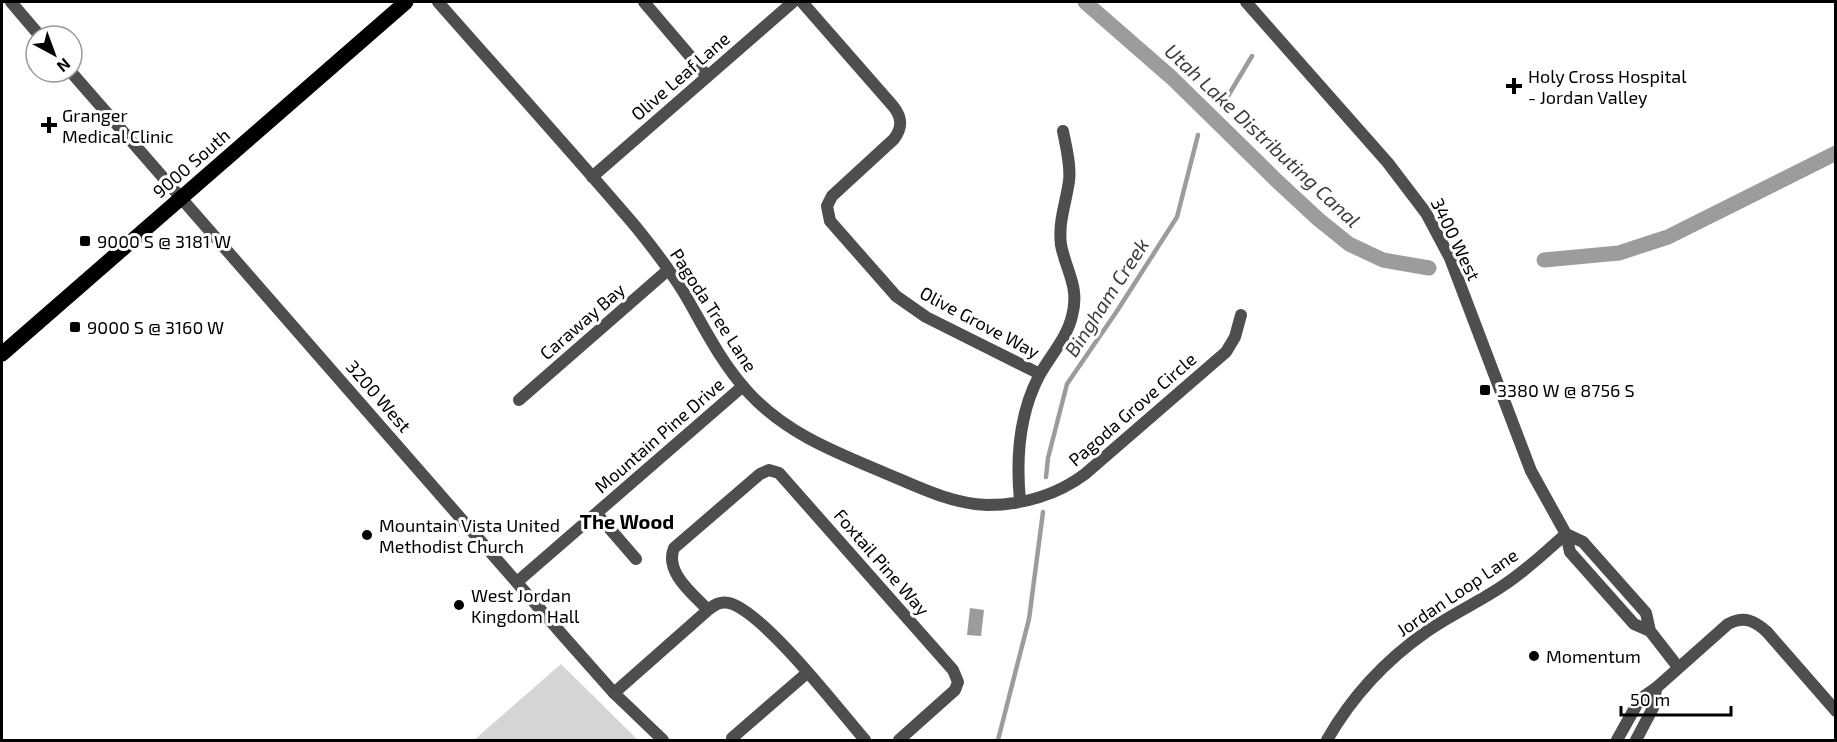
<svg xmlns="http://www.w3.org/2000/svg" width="1837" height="742" font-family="'Exo 2',sans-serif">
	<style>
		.green { fill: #d5d5d5 }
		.water { fill: #9c9c9c }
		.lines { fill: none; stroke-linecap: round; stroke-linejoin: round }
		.stream { stroke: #9c9c9c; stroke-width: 4.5 }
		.canal { stroke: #9c9c9c; stroke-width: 15 }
		.minor { stroke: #4e4e4e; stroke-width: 12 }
		.tertiary { stroke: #4e4e4e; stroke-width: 12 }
		.primary { stroke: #000; stroke-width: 15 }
		.poi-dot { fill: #000; stroke: #fff; stroke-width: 2 }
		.labels { text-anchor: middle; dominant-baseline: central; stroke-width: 6; stroke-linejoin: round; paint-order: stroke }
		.street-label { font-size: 18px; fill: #000; stroke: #fff }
		.poi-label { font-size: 18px; fill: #000; stroke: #fff; text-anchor: start }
		.water-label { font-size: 20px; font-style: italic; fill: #3d3d3d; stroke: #fff }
		.neighbourhood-label { font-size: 20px; font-weight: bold; fill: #000; stroke: #fff }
	</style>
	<rect width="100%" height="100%" fill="#fff"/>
	<path class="green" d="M561,664L638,740H474Z"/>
	<path class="water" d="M970,608L984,610L981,636L967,635Z"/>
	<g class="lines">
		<path class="stream" d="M1228,96L1252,56
			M1046,477L1048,458L1067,384L1117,311L1177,217L1198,135
			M998,740L1029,619L1043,512"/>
		<path class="canal" d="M1085,2L1172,78L1276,180L1318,219L1349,244L1383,260L1429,268
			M1544,260L1619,253L1668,237L1836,153"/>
		<path class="minor" d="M438,2C504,77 571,151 636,227C653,248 670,270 684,293C704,327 721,363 748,392C787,435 840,454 892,476C922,489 954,504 987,505C1022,505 1057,495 1085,474L1226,352L1235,337L1241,315
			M644,2L707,76
			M802,2L893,106C902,117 903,127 894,139L832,196L827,206L830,221L896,296L926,317L1040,374
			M592,177L793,2
			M519,400L668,270
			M1020,501C1016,459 1019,414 1039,376C1050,356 1067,338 1072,316C1080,287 1066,271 1061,245C1058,222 1066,203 1069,181C1071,165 1066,147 1063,131
			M597,514L636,559
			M517,582L743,386
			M708,610C693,594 664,572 674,548L760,474L769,470L779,473L953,670L958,682L955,690L899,740
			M1656,688L1728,624C1744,616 1754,620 1767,632L1836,711
			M614,693L708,610C714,605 720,601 729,603C764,612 839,710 865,740
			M732,738L807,673
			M1327,740C1351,698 1386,660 1426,632C1450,615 1477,603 1501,587C1525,572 1545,552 1566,534"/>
		<path class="tertiary" d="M11,2L40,36
			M1246,2L1388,163L1426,213L1450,258L1531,471L1566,534L1570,552L1634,624L1650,631
			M71,72L567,640L614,693L663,740
			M1566,534L1583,542L1646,613L1650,631L1678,667
			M1617,740L1640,699L1656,688
			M1636,740L1654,706L1656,688"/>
		<path class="primary" d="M2,354L406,2"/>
	</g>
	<g class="poi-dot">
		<path d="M1511 77h6v6h6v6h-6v6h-6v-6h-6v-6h6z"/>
		<path d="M46 116h6v6h6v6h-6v6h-6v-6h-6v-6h6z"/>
		<rect x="79" y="235" width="12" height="12" rx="3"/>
		<rect x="69" y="321" width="12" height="12" rx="3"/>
		<rect x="1479" y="384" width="12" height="12" rx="3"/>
		<circle cx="367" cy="535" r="6"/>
		<circle cx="459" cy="605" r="6"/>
		<circle cx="1534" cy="656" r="6"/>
	</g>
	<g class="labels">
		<g class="street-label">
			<text transform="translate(680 76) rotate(-41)">Olive Leaf Lane</text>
			<text transform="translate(191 163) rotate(-41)">9000 South</text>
			<text transform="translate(1456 239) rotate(64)">3400 West</text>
			<text transform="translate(714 310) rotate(57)">Pagoda Tree Lane</text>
			<text transform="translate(582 321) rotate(-41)">Caraway Bay</text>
			<text transform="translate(980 322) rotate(28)">Olive Grove Way</text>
			<text transform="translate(379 396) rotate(49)">3200 West</text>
			<text transform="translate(1132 409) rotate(-41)">Pagoda Grove Circle</text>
			<text transform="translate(659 435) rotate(-41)">Mountain Pine Drive</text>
			<text transform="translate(882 562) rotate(49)">Foxtail Pine Way</text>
			<text transform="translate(1457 592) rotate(-34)">Jordan Loop Lane</text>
		</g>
		<g class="poi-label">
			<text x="1528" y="76">Holy Cross Hospital<tspan x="1528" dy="21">- Jordan Valley</tspan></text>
			<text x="62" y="115">Granger<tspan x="62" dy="21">Medical Clinic</tspan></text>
			<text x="97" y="241">9000 S @ 3181 W</text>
			<text x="87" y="327">9000 S @ 3160 W</text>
			<text x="1497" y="390">3380 W @ 8756 S</text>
			<text x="379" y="525">Mountain Vista United<tspan x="379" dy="21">Methodist Church</tspan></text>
			<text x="471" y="595">West Jordan<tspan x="471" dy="21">Kingdom Hall</tspan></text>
			<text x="1546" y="656">Momentum</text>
		</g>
		<g class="water-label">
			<text transform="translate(1263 135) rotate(43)">Utah Lake Distributing Canal</text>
			<text transform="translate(1106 297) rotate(-57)">Bingham Creek</text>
		</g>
		<g class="neighbourhood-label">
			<text x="627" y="521">The Wood</text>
		</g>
	</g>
	<rect width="1837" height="742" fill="none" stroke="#000000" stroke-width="6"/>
	<g transform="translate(54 54) rotate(139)"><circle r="28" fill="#ffffff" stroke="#999999" stroke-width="1.5"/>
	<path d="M0-4.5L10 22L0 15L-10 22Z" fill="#000000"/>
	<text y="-9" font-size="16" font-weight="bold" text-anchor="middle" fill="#000000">N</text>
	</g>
	<path d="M1621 706v9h110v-9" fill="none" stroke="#000000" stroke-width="3"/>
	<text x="1630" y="706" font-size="18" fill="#000000" stroke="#ffffff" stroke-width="4.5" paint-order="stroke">50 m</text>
</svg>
